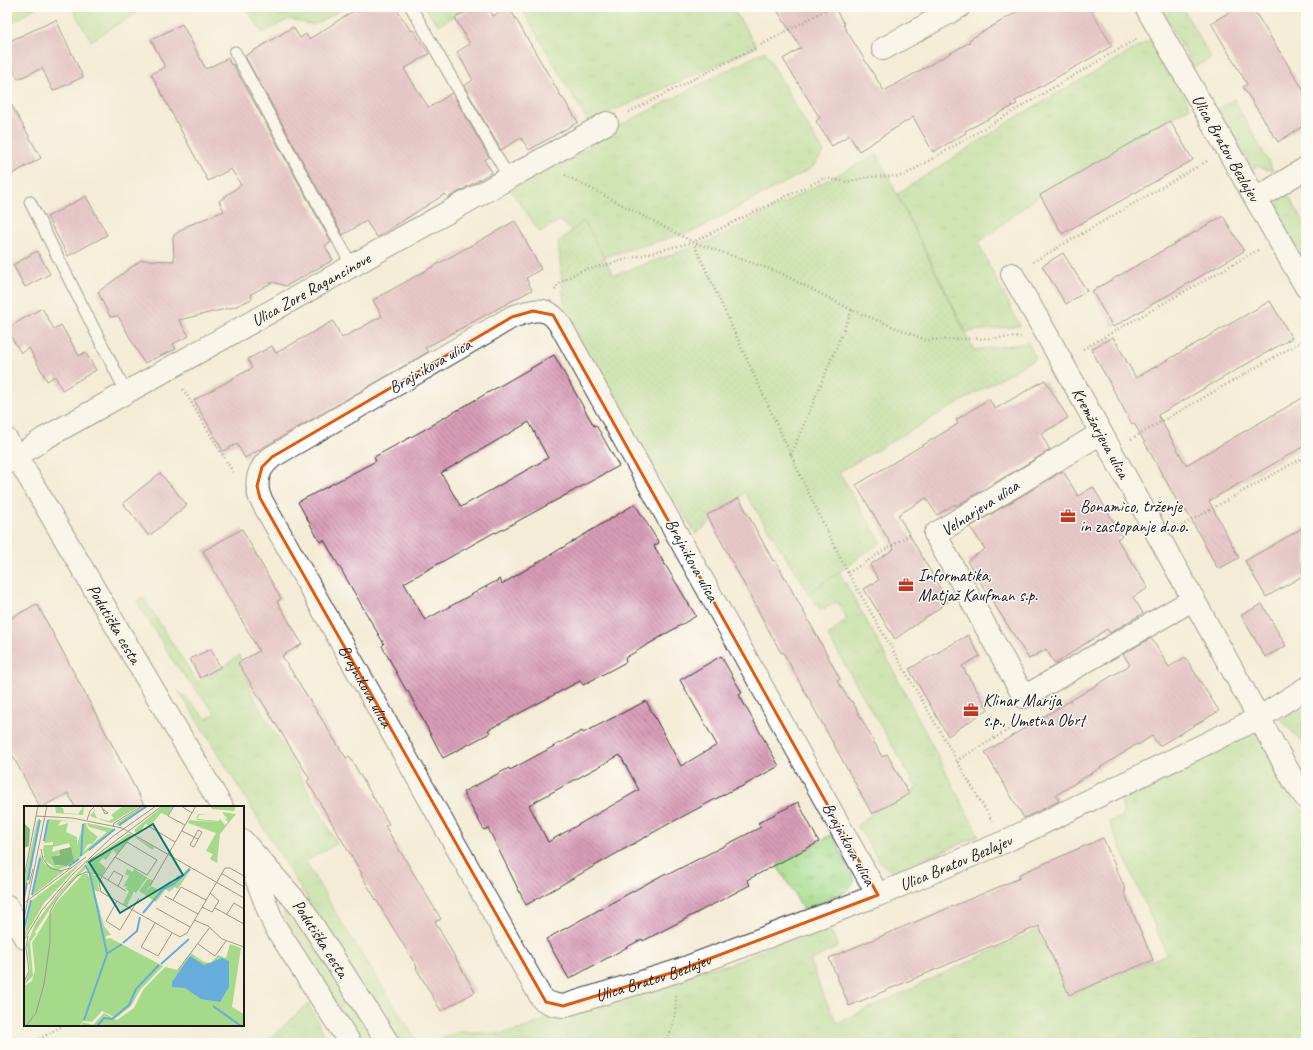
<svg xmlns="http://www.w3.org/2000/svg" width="1313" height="1050" font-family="Caveat,sans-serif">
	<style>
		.grass { fill: url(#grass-tufts); stroke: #607b54 }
		.park { fill: url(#park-dots); stroke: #607b54 }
		.building { fill: url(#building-back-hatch); fill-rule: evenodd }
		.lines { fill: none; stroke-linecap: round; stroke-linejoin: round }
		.service-casing { stroke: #3c3b38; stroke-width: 13 }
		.minor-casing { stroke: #3c3b38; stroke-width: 24 }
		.secondary-casing { stroke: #3c3b38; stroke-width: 24 }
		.path { stroke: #3c3b38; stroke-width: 2.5; stroke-dasharray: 1 3; stroke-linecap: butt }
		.service { stroke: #fff; stroke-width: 11 }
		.minor { stroke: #fff; stroke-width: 22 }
		.secondary { stroke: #fff; stroke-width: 22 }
		.marked { fill: none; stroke: #e8590c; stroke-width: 3; stroke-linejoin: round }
		.labels { text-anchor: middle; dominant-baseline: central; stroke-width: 3; stroke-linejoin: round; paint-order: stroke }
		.street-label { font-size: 17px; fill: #1c1c1c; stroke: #fdfcf7 }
		.poi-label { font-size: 17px; fill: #1c1c1c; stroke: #fdfcf7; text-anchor: start }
		.inset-river { fill: none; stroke: #66acdc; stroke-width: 2 }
		.inset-road { fill: none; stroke: #9e998c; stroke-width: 1 }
		.view { fill: #0f766e; fill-opacity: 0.15; stroke: #0f766e; stroke-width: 2 }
		.inset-edge { fill: none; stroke: #1c1c1c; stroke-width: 2 }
	</style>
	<defs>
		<pattern id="grass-tufts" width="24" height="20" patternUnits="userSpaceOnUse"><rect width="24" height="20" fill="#a5da8b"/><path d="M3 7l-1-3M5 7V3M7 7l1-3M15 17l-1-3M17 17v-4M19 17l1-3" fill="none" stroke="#8dba77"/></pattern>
		<pattern id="park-dots" width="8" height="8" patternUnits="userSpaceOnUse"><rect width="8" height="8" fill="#a5da8b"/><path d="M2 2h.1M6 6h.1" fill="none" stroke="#8dba77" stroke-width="1.8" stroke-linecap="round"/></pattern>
		<pattern id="building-back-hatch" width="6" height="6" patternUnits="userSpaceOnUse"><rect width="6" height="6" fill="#d79cb6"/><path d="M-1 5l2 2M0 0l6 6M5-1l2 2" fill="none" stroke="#ae7e93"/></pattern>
	</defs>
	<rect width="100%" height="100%" fill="#fdfcf7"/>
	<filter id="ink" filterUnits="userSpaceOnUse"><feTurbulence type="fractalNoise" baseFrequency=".025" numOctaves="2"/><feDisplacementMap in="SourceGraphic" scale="8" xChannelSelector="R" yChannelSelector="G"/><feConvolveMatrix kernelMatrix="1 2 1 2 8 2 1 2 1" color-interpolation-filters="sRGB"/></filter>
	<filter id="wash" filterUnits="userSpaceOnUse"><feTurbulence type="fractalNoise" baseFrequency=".012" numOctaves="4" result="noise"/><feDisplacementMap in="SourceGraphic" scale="16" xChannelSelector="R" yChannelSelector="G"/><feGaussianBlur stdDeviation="0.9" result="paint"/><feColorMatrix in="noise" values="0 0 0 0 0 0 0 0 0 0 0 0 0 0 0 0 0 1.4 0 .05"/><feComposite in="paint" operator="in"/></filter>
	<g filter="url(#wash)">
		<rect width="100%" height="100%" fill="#f4ecd7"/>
		<path class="grass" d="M7,7H36L7,27Z
			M71,7H145L91,41Z
			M245,7H346L314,25L289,19L263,33Z
			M424,7H466L453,17L438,25Z
			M521,7H732L757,47L588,122Z
			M1160,7H1182L1211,58L1194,67Z
			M1152,39L1190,107L1040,195L978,243L1020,326L966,332L897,194L1020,115Z
			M765,51L800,114L824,152L812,168L694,231L603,257L584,221L572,231L560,220L540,232L510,189L576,156L621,125Z
			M1234,99L1273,170L1263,169L1258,166L1253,169L1218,109Z
			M1286,191L1306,226V264C1298,251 1276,219 1278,205C1279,199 1283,195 1286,191Z
			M839,572C889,658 933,748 979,836L893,873L879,861L857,825L872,814L917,788L828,636L847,618L838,602L820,610L809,593Z
			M142,596L197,682L223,667L239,655L255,700L293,763L337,844L305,861L337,915L418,1043H399L335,944L227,768L178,690L207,719L215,713L175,664L137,601Z
			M1306,695V746L1281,720L1298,701Z
			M1254,729L1270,750L1283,791L1306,813V1043H432L459,1032L499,1034L522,1029L571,1009L641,985L734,963L825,921L839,946L810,961L822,993L837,1023L1037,930L1069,995L1167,954L1109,822L1124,816L1121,799Z
			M832,834L855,881L845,892L804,910L778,867L779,863L819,842Z
			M286,910H289L291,912L379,1043H360L285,918L284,913Z
			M308,1004L329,1043H265Z"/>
		<path class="park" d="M877,154L974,350L1028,343L1036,358L839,472L881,542L809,593L745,493L696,534L566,323L558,242L584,221L614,275L713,240Z"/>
		<g id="blocks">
			<path class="building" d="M360,7H395L411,31L413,30L429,54L404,69L429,108L452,93L489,157L484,160L492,172L448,198L445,194L377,237L366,221L343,235L245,56L293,27L300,38L306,34L309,39Z
				M473,7H488L493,16L509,7L562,98H563L578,122L529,150L521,138L501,150L464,86L473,80L457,52L470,44L455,18Z
				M775,7H834L845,25H843L884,91L970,42L969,40L1025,7H1089L1112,46L1015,101L1017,104L965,131L966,133L933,152L913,117L859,151L849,135L832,146L816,121L820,118L783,59L801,48Z
				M1238,7H1252L1306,94V124L1278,142L1243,87L1247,84L1211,23Z
				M56,20L83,77L53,91L42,68L18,79L7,56V42Z
				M182,24L206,69L228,58L231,65L233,64L331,242L325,246L333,260L286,286L273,282L251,294L252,299L234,307L179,320L189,336L173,344L176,349L144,363L118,316L110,317L98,292L141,260L174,261L173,236L187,226L224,211L219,201L241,185L231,169L208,181L151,74L165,67L151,40Z
				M7,97L41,158L7,177Z
				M1170,121L1193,160L1062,234L1040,195Z
				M86,196L107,235L68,256L47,217Z
				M1223,216L1244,251L1113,327L1092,291Z
				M515,221L541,269L526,278L532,290L425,348L428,352L245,458L237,444L223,451L194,400L252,368L248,359L272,346L276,353L333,321L342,338L382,316L373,300Z
				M37,251L50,274L25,287L13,265Z
				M1063,253L1087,291L1066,304L1042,266Z
				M1270,301L1292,338L1158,415L1186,465L1306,396V445L1209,501L1239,558L1218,569L1186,510L1183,512L1134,423L1132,424L1091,349L1113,337L1136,378Z
				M42,308L54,329L61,325L79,356L85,352L96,370L62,390L55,376L47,381L29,348L21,353L7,330V328Z
				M554,355L594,426L596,425L619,466L496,533L495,532L404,583L425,620L500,579L502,584L635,504L659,543L654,546L696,616L625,658L626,662L583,685L580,681L488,730L490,733L443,758L408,691L407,692L382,646L384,644L324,540L320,542L298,502L376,461L374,457L433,425V424ZM529,422L548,458L461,507L441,473Z
				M1045,380L1068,418L1041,434L1050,450L956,506L955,504L937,515L926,498L898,515L948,602L895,639L864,589L879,580L870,565L894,549L856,485L958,424L956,420L989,399L995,409Z
				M1063,471L1078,496L1093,487L1122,536L1117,539L1148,588L1133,597L1143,613L1110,633L1107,629L1055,664L1046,649L1029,659L967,561L985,549L970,527Z
				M160,473L187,505L149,536L123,503Z
				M739,498L773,561L775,560L816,634L840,679L837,681L851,702L852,701L882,757L887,754L909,794L872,814L783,652L781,653L707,515Z
				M1306,526V574L1266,597L1245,561Z
				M242,529L281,599L277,601L302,644L282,656L346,758L349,756L389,824L385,826L441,919L435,922L475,992L441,1011L416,968L417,967L361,875L362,874L307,781L310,779L238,663L259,651L203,551Z
				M37,604L63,652L145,807H75L68,793L42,807H40L7,745V620Z
				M1262,604L1286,646L1265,657L1241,615Z
				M968,635L980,656L962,666L988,709L948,736L909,669Z
				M1151,638L1169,667L1185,657L1219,711L1159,746L1152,736L1138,745L1137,744L1095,771L1056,795L1059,801L1024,818L985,752L1130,665L1123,654Z
				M211,649L220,667L200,678L190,659Z
				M721,656L742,693L739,695L779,766L739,788L738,787L663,827L526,905L488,828L484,830L463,792L509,768L510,770L582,731L583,733L646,701L681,766L717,745L680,680ZM620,755L639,790L548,842L529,805Z
				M798,802L819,842L747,880L750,885L643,941L642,939L569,979L546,939L666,873L667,875L761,827L758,823Z
				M1103,838L1126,891L1124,892L1153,960L1069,995L1039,926L849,1006L829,958L1020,878L1018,875Z"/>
		</g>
	</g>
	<g filter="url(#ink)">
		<use href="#blocks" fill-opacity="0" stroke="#3c3b38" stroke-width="1"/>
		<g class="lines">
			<g class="service-casing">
				<path id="service" d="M411,7L509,178
					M235,52L352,266
					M30,202L126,392"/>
			</g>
			<g class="minor-casing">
				<g id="minor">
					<path id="s1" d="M1146,7L1306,287"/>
					<path d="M883,49L959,7"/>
					<path d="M1256,199L1306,168"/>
					<path id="s2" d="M1012,274L1047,335L1295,783L1306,798"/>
					<path d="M1101,433L935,534L1024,697L1194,599"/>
					<path id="s3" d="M7,463L45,438L607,123"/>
					<path id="s4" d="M878,895L561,326C559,323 556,319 553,316C542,305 524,313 512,317L272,457C258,468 254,482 260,498L542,999C549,1004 555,1005 563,1006L674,972L878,895L1004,842L1259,718L1306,688"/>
					<path d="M7,906L25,938"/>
				</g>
			</g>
			<g class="secondary-casing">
				<g id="secondary">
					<path id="s5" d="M7,440L222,807"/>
					<path id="s6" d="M243,841L301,907L388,1043"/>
					<path d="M246,852L274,925L350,1043"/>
				</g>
			</g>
			<path class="path" d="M629,112L757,47L831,7
				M565,175L693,242L778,272L852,310L926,340L997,338L1021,337
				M693,242L807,490L848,573L992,821
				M1033,262L1207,161
				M555,290L558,284L578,272L693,242L824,178L847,182L867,177L903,176L1136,39
				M1083,349L1258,250
				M183,389L234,474
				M1131,439L1306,339
				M791,455L852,310
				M1181,526L1306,456
				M848,573L912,533
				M956,761L1015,726L1017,720
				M32,1043L64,1025
				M664,1043C674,1028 676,1014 676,996"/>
			<use href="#service" class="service"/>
			<use href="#minor" class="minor"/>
			<use href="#secondary" class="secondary"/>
		</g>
	</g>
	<path d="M0 0H1313V1050H0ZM533,311L553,315L878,895L674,972L563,1006L546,1002L260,498L257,486L262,467L272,457L512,317Z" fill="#f4ecd7" fill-opacity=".55" fill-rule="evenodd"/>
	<path class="marked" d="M533,311L553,315L878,895L674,972L563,1006L546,1002L260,498L257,486L262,467L272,457L512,317Z"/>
	<defs>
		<g id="office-bare" transform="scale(1.2)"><path d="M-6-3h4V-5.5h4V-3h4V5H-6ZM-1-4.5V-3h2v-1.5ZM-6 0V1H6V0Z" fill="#c8321e" stroke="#fdfcf7" stroke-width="2.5" paint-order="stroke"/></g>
	</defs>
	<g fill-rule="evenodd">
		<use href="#office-bare" x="1068" y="516"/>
		<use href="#office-bare" x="906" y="585"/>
		<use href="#office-bare" x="971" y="710"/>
	</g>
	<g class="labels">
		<g class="street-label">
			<text stroke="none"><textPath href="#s1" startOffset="162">Ulica Bratov Bezlajev</textPath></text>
			<text stroke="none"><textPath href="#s3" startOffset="350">Ulica Zore Ragancinove</textPath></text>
			<text transform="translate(430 366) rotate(-30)">Brajnikova ulica</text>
			<text stroke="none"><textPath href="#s2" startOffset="182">Kremžarjeva ulica</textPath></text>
			<text transform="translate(980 508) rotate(-33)">Velnarjeva ulica</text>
			<text transform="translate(692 560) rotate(61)">Brajnikova ulica</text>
			<text stroke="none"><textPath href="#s5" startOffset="213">Podutiška cesta</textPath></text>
			<text stroke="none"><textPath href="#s4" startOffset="1247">Brajnikova ulica</textPath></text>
			<text transform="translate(849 844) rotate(61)">Brajnikova ulica</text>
			<text stroke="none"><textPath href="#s4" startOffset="2047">Ulica Bratov Bezlajev</textPath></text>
			<text stroke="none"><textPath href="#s6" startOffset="125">Podutiška cesta</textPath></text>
			<text stroke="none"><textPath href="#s4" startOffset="1723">Ulica Bratov Bezlajev</textPath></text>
		</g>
		<g class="poi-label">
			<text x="1080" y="506">Bonamico, trženje<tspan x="1080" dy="20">in zastopanje d.o.o.</tspan></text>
			<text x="918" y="575">Informatika,<tspan x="918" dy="20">Matjaž Kaufman s.p.</tspan></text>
			<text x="983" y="700">Klinar Marija<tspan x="983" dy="20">s.p., Umetna Obrt</tspan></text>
		</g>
	</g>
	<g transform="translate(24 806)">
		<rect width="220" height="220" fill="#f4ecd7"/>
		<path d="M31,0L39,2L40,7L54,8L60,0L59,9L32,7ZM74,0L70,6L73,12L85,15L90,12L87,9L99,0H116L87,17L66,10ZM119,0H124L96,20L91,18ZM139,0H149L144,10L137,7L126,20L121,18L115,29L111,26V23ZM198,6L212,8L196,28L193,57L186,53L189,48L182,45L192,27L164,17L165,14L176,15L175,20L176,15L196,16L200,20L196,16L173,14L174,10L171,14L174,8H184L175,9L174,13L194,15L196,13L201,19L204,16L200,12L204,14ZM16,12L13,31L0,92V75L13,15ZM24,13L55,16L37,15L34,20L44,17L42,26L53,31V40L58,21L57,40L59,17H62L64,23L74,31L68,38H64L59,46L83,26L65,21L63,17L91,23L46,60L34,63L21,55L19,44L20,39H29V36L20,37ZM45,37L49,49L42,60H32L27,52L36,48L35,44L28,46L29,41ZM104,28H106L130,41L129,44L109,30L93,48L89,44L82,54L79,52L75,56L82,62L78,70L65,65L62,58ZM16,48L21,58L40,65L8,90ZM58,56L20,97L0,132L7,95ZM61,59V63L35,89L11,126L12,128L6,136L9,170L0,179L6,164L3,139L11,118L35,86ZM165,61L167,63L154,83L151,81L145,86L142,83L132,96L115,85L123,74L126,73L129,74L123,85L127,80L135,84L146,75L150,76L154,69L157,71ZM66,67L76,71L74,79L76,86L70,84L80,120L87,129L82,130L83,140L59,215L55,220L81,135L71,95H65L63,77ZM103,81L110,85L103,100L99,98L105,85L101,82Z" fill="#a5da8b" fill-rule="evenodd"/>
		<path d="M0,17L6,23L5,40L0,42ZM47,41L50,55L42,60L31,59L27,51L36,49L35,44Z" fill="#84ba77"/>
		<path d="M103,63L109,66L110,63L125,73H122L112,87L102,80L99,81L105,70L101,68ZM59,68H64L80,134L86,132L139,160L116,184L107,200L92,212L78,205L68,216L59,215L56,220H0V180L8,175L11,164L8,137L33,96ZM206,138L217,142L208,201L220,208V220H57L59,216L69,219L80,207L93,214L110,202L119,184L141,161L154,164L167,147L180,156L187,157L194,149L202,152Z" fill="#a5da8b"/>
		<path d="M186,0H212L210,5L188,3ZM63,77H67L70,93H54V88Z" fill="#a5da8b"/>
		<path d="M166,150L180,159L198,152L205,155V181L196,196L177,193L161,182L148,181V176Z" fill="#66acdc"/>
		<path class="inset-river" d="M95,19L123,0M20,35L24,14M65,44L91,23M57,50L59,18M45,60L55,53M4,74L16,14M8,89L16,52M0,92L3,77M119,107L139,83L150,78L166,63M0,123L7,94M99,137L113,125L116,111M84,147L98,138M137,158L165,133M189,200L217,220M60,214L83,148L66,68L61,59M73,220L80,212L88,213L105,199L112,183L135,159"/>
		<path class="inset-road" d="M77,0L81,8L84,7L79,3M150,0L144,10L161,19M157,0L168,7M12,10L48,12L98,22L220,92M63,14L66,5L71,0M89,21L90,17L118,0M126,21L151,36M174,24L178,26L170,41L166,39ZM158,25L174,33M17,43L19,53L26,62L36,65L46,62M91,51L123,69L133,54L103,36L91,51L78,70L75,77L77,86L156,131L163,127L201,62H206L220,70M62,57L138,0M197,67L220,81M0,72L14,0M84,74L90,65L99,70L94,80M5,78L9,63M126,80L172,0M141,90L174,108M149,94L157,81L182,94M93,95L82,115L96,124L115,92M0,97L62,51M178,101L188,106L195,95L186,87M132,102L166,121M191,102L220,118M203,108L210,97L220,103M0,113L23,0M170,114L184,120L198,133L220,141M131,117L117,141L134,150L148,127M0,134L18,104L48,69L88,31L132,0M174,138L191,150L202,135M154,164L186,121M0,176L5,165L2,142L4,130M2,220L12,207L20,178L26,136V106L33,93L53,70L62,66L74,68L102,85"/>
		<path class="view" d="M129,18L159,69L96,107L65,56Z"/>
		<rect width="220" height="220" class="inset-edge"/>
	</g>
	<rect width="1313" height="1050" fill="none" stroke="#fdfcf7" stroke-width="24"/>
</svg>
